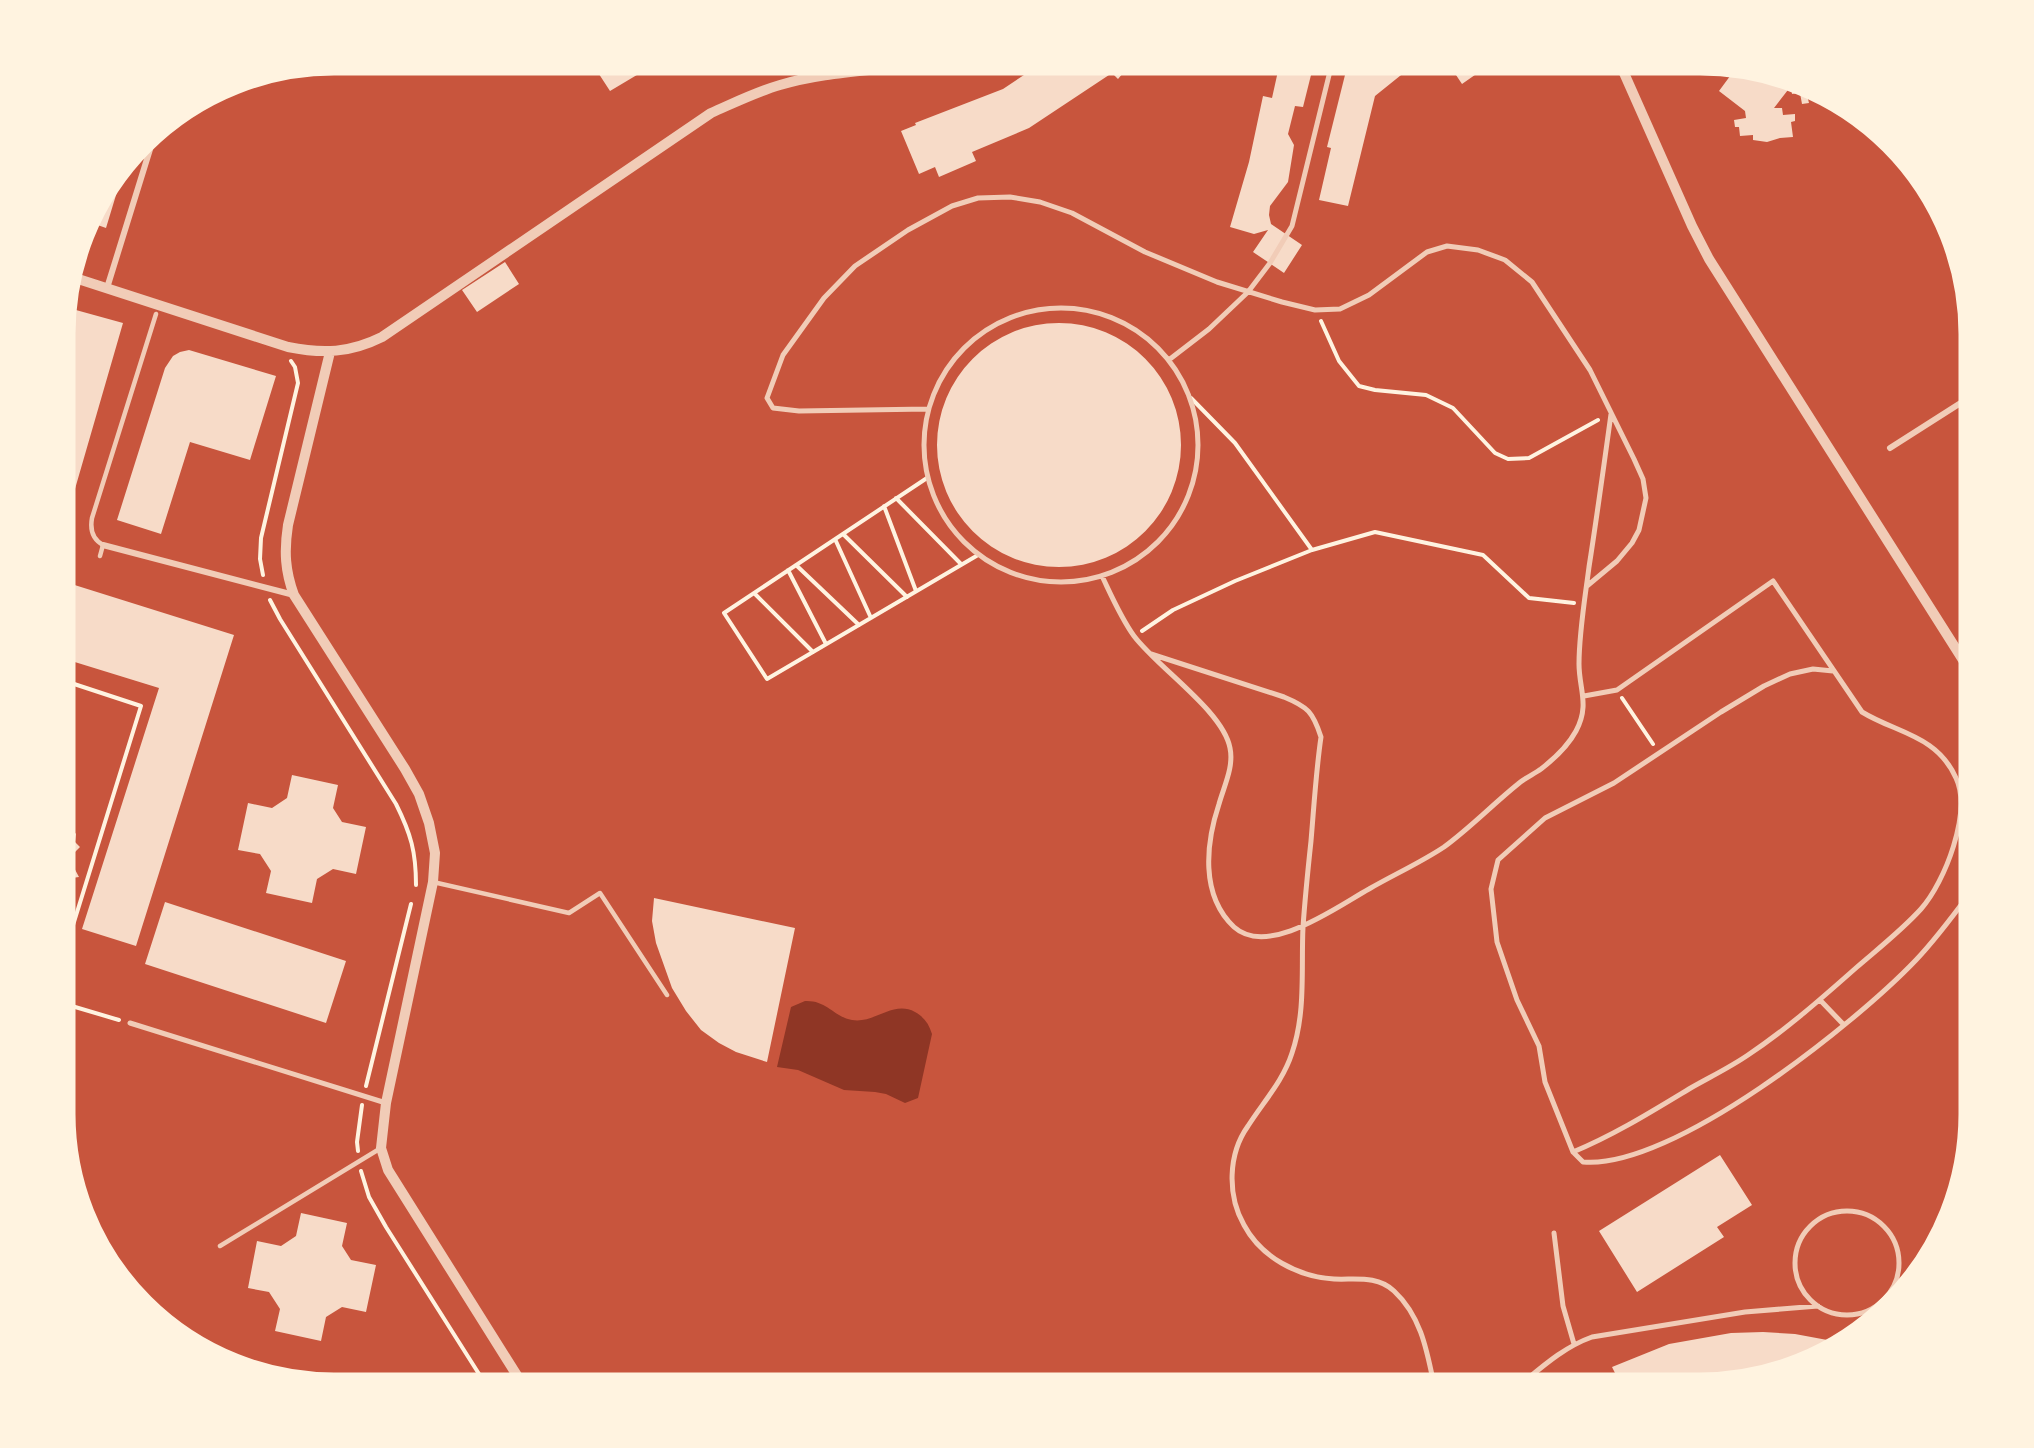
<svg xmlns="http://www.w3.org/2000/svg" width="2034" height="1448" font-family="'Roboto Condensed',sans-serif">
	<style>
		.water { fill: #8f3625 }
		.building { fill: #f7dbc8 }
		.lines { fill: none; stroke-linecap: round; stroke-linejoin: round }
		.path { stroke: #fff3e0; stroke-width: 4 }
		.service { stroke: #f1ccb7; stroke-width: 4.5 }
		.pedestrian { stroke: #f1ccb7; stroke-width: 5 }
		.minor { stroke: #f1ccb7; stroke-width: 6 }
		.tertiary { stroke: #f1ccb7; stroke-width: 10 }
		.rim { fill: none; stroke: #fff3e0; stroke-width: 3 }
	</style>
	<rect width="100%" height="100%" fill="#c8553d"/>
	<path class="water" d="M805,1001C827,1000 834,1017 852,1020C874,1024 893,1000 915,1012C924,1017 929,1024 932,1034L918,1098L905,1103L886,1094L875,1092L844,1090L798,1070L777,1067L791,1007Z"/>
	<path class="building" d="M610,63H657L610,91L597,71Z
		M1034,63H1126L1129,66L1118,79L1112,73L1029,128L972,152L976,161L939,177L935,167L919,174L901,131L916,125L915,123L1003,89L1027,73L1025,70Z
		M1262,63H1314L1303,107L1295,106L1288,134L1294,145L1288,182L1270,206L1269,215L1271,224L1302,245L1284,273L1253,252L1268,230L1254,234L1230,227L1249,162L1263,96L1272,98L1278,71L1261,67Z
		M1348,63H1416L1375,96L1348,206L1319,200L1331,148L1327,147Z
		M1448,63H1478L1482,70L1462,84Z
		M1736,68L1804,83L1817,91L1818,97L1808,99L1809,103L1802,104L1800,93L1792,94L1791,86L1774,108H1782L1783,115L1795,114V121L1791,122L1793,137L1780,138L1767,142L1753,140V135L1740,136L1739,127H1735L1734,120L1746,118L1745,111L1719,91Z
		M123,172L106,228L89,222L91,214Z
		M505,262L519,284L477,312L462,290Z
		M65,307L123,323L66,520H65Z
		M937 445a122 122 0 1 1 244 0a122 122 0 1 1-244 0Z
		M189,350L276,376L250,460L190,442L161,534L117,520L165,368L173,356L180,352Z
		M65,582L234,635L136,946L82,929L159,688L65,659Z
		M292,775L338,785L333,808L342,822L366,827L356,874L333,869L317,879L312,903L266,893L271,871L260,854L238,850L248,803L272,808L287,798Z
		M65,816L75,821L72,829L76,834L75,842L80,847L75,852L72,864L79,877L65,879Z
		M654,898L795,928L767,1062L736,1052L719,1043L701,1030L686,1011L672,988L656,943L652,921Z
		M165,902L346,961L326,1023L145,964Z
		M1720,1155L1752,1205L1717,1227L1724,1237L1637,1292L1599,1231Z
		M301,1213L347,1223L342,1246L351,1260L376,1265L366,1312L342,1307L326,1317L321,1341L275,1331L280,1309L269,1292L248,1288L257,1241L281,1246L296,1236Z
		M1763,1332L1795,1334L1838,1342L1820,1357L1701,1385H1621L1612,1367L1669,1344L1731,1333Z"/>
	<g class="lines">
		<path class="path" d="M1321,321L1339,361L1359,386L1375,390L1426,395L1453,408L1495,453L1508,459L1529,458L1598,420
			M1191,398L1235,443L1312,550
			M927,478L724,613L767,679L978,555
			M896,498L961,564
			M884,506L916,591
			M843,534L907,597
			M835,539L871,618
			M796,565L859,625
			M788,570L826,644
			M263,575L260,559L261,538L298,383L295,367L291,361
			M754,593L813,652
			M270,600L280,619L396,804C411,834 416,852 416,885
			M1142,631L1173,610L1235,581L1312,550L1375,532L1483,555L1529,598L1574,603
			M65,681L141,706L65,951
			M1622,698L1653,744
			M65,1004L119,1020
			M366,1086L411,904
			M358,1151L357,1142L362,1105
			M361,1171L369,1197L386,1227L486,1385"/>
		<path class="service" d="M100,556L103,545C92,539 90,529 92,518L156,314
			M433,882L569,913L600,893L667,995
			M220,1246L381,1148"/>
		<path class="pedestrian" d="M924 445a137 137 0 1 1 274 0a137 137 0 1 1-274 0Z
			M1170,359L1209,329L1248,292L1270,263L1292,226L1332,63
			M928,409L799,411L773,408L767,398L783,355L824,298L855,266L908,230L952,206L978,198L1010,197L1040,202L1072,213L1145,252L1217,282L1282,302L1315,310L1340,309L1369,295L1427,252L1447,246L1478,250L1505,260L1532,282L1590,370L1634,459L1643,479L1646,498L1639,530L1632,543L1617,561L1587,586
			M1102,576C1112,597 1121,618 1134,636C1158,668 1223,711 1230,748C1234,767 1224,786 1219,804C1206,843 1200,895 1234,927C1268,958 1338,906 1369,889C1393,875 1420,863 1444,847C1470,828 1492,805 1518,784C1525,778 1534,774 1541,769C1554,759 1569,744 1576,731C1590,705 1579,689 1579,664C1579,633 1585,598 1589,567C1597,516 1604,465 1611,414
			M1151,654L1284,697C1308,707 1313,712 1321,737C1316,771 1314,806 1311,841C1308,869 1305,898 1303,927C1301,969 1306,1012 1292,1053C1283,1081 1264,1101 1248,1126C1228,1154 1227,1195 1244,1225C1261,1257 1298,1277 1334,1279C1355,1280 1377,1275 1394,1291C1421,1316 1427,1351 1434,1385
			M1833,671L1813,669L1790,674L1764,686L1721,712L1614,783L1545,818L1498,860L1491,889L1497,942L1517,1000L1539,1046L1545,1082L1573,1152L1583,1162C1672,1170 1855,1024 1916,960C1936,939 1953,916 1970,893
			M1820,1000L1844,1025
			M130,1023L386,1103
			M1573,1152C1614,1135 1651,1112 1689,1089C1708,1078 1729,1068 1748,1055C1787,1029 1822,998 1857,967C1879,948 1902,930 1921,909C1945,882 1972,812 1956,778C1937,735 1896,733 1862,712L1773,581L1617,690L1584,696
			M1795 1263a52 52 0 1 1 104 0a52 52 0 1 1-104 0Z
			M1554,1233L1563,1306L1574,1344
			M1520,1385C1543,1366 1564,1347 1592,1337L1745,1312L1818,1306"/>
		<path class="minor" d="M107,288L156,130
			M1890,448L1970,397
			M103,545L294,595"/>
		<path class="tertiary" d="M1620,64L1692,226L1709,259L1970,671
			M72,277L288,347C323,354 350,353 382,337L711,113C734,103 756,92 780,85C826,71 877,71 924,63
			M330,352L288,525C284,551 285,571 294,595L405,769L419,794L429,823L435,853L433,882L386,1103L381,1148L388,1170L523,1385"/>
	</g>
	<path d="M0 0H2034V1448H0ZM334 74H1700A260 260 0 0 1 1960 334V1114A260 260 0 0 1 1700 1374H334A260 260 0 0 1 74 1114V334A260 260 0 0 1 334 74Z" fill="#fff3e0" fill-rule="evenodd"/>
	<path class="rim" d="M334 74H1700A260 260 0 0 1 1960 334V1114A260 260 0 0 1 1700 1374H334A260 260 0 0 1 74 1114V334A260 260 0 0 1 334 74Z"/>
</svg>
